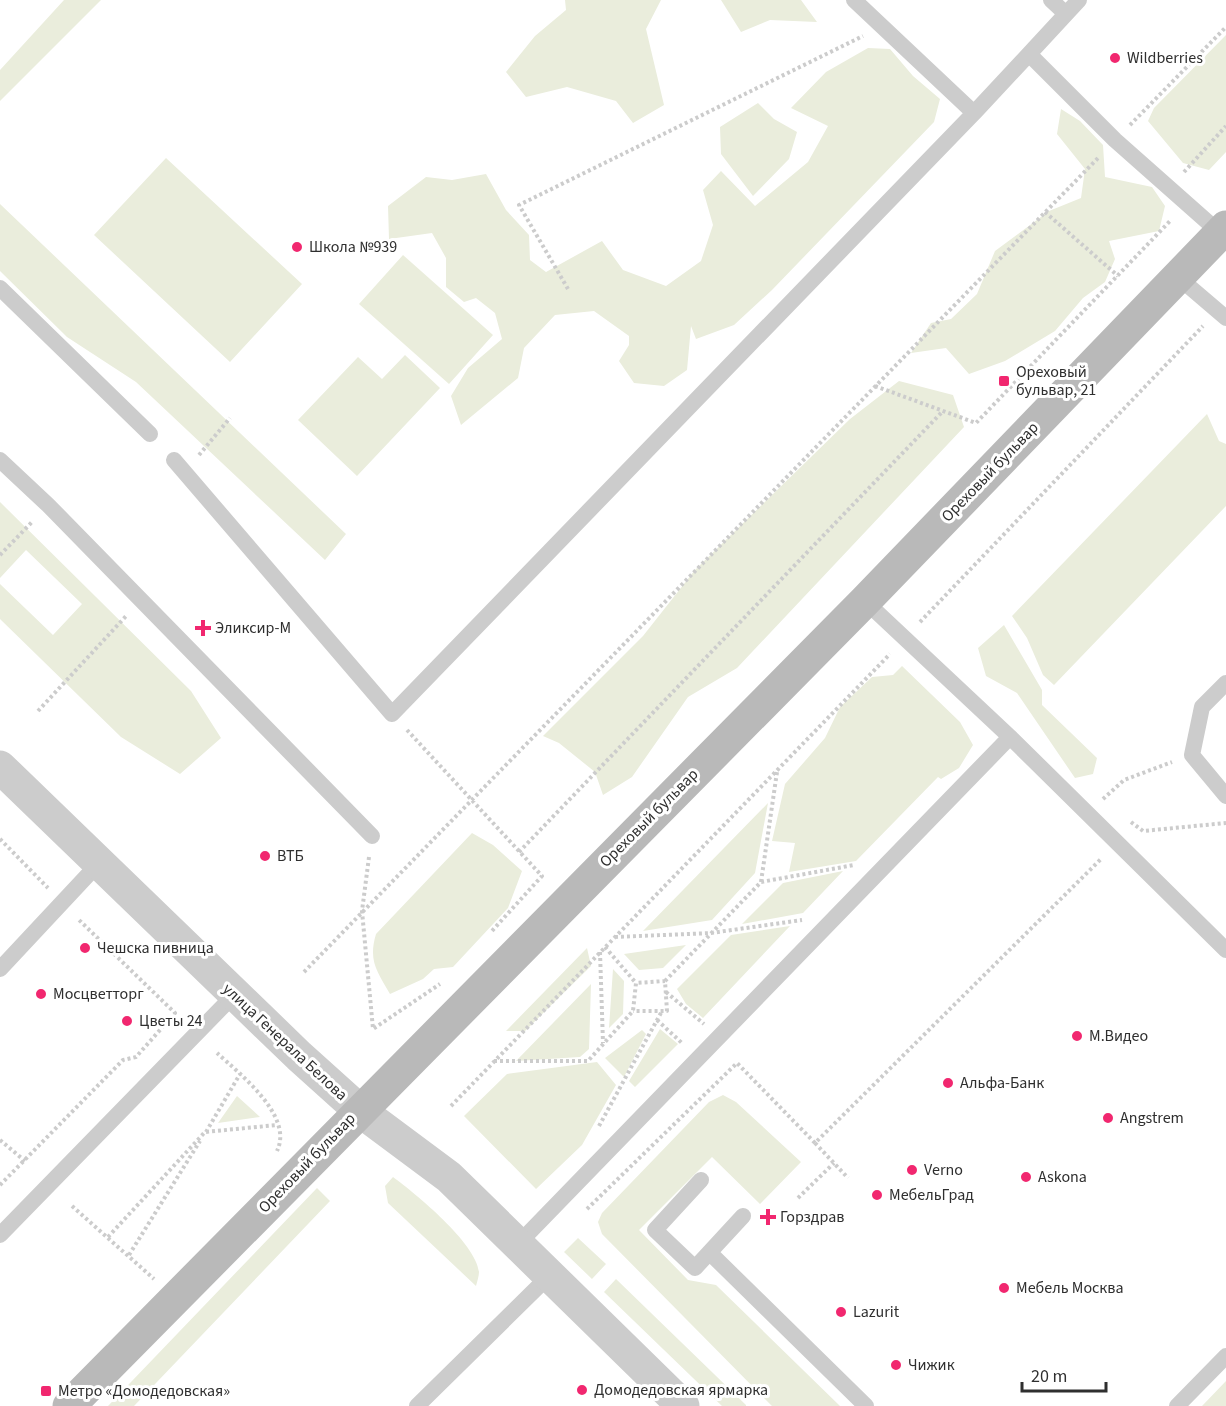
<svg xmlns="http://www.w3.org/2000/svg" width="1226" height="1406" font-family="'Source Sans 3',sans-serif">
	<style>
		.green { fill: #eaeddc }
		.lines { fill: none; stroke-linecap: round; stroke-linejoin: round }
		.path { stroke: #ccc; stroke-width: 4; stroke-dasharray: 3 3; stroke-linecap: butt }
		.service { stroke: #ccc; stroke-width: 16 }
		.tertiary { stroke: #ccc; stroke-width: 33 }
		.secondary { stroke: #b9b9b9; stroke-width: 33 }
		.poi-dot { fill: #f1276f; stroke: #fff; stroke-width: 2 }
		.labels { text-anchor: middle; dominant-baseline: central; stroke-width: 6; stroke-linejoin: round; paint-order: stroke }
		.poi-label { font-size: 16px; fill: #2f2f2f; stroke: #fff; text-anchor: start }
		.street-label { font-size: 16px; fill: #2f2f2f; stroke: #fff }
	</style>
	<rect width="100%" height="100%" fill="#fff"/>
	<path class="green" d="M64,0H101L0,101V70Z
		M565,0H661L646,29L664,105L633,123L616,101L567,87L526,97L506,72L535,36L566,10Z
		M721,0H801L817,22L770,20L741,32Z
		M1226,35V152L1209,170L1183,163L1148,121L1154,108Z
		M868,48L890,49L913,76L940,99L934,122L772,290L734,325L696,339L691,326L687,370L664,386L634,383L619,361L629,345V336L594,311L555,315L524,348L518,378L461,425L451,396L468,368L502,339L495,313L476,298L464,302L446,287V258L432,233L389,239L388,206L426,177L452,180L486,174L506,210L529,235L530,260L546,272L602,241L623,270L666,286L701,261L713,225L703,190L721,171L755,206L808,162L828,126L791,108L826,72Z
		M758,103L774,119L797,132L789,159L753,196L721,154L720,127Z
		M1061,109L1080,121L1103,145L1105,177L1152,187L1165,206L1159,231L1109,241L1115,259L1105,282L1083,298L1055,331L1005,361L969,374L946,348L911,353L931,323L951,319L977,294L995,251L1049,211L1081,198L1085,169L1057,134Z
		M166,158L302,284L230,362L94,235Z
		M0,204L346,534L325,560L136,382L67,337L0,271Z
		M403,255L493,335L449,384L359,304Z
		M405,355L440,388L357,476L298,420L358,357L382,379Z
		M899,381L953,395L964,427L737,668L688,697L632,777L603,795L595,772L559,743L543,736L643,636L695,570L850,419Z
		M1207,414L1219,441L1226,444V506L1054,685L1043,675L1027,638L1012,616Z
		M0,502L191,691L221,738L180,774L121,737L0,619V584L53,635L82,604L26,550L0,578Z
		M1004,625L1042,690V705L1097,758L1093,774L1075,778L1017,693L986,676L978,648Z
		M902,666L960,722L973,745L959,768L941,779L938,777L856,861L789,872L795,843L772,841L785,784L825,738L840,707L872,677L893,675Z
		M768,803L755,873L712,920L643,931Z
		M472,833L493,845L522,871L508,908L453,967L434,969L423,979L390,994C377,971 368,961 376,934Z
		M843,871L803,913L742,924L783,883Z
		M790,926L703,1018L686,1004L677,989L731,935Z
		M686,945L663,968L639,970L624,954Z
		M587,948L591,966L525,1031H506Z
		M613,969L624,981L623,1014L609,1028Z
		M591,984L589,1049L580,1057L516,1061Z
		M660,1029L678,1044L635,1087L629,1081Z
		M642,1030L646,1034L624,1077L605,1058Z
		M597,1062L616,1085L582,1145L536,1189L464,1116L507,1074Z
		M723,1095L736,1102L801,1162L760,1204L712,1157L639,1230L688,1280L716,1285L840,1406H772L602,1234L598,1222L602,1213L709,1102Z
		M237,1096L260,1117L218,1123Z
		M393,1177C416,1194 476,1243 479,1272C479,1276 477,1282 476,1286L388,1203L385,1186Z
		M317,1188L330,1201L134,1406H108Z
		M578,1238L606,1264L592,1279L564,1252Z
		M616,1279L746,1405V1406H722L604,1292Z
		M1226,1381V1406H1202Z"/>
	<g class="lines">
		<path class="path" d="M1130,125L1226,27
			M1184,172L1226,126
			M1045,212L1118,276
			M568,289L519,205L863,36
			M875,386L976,423L1171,220
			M199,455L230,418
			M0,555L33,521
			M920,622L1203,326
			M38,711L127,615
			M407,730L542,876L491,932
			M1103,799L1124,780L1172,762
			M1131,822L1143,831L1226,823
			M0,839L48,888
			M519,852L943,411
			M369,857L362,911L373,1029L440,984
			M761,882L777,772
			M615,937L711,933L802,920
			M605,947L636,983
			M600,952L603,1043
			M304,972L1100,156
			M665,981L761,882L854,865
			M666,992L704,1024
			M657,1020L683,1044
			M217,1053C240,1074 294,1116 277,1151
			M494,1061H588L633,1011L636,983L665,981L667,1011H633
			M451,1106L890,654
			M599,1126L662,1011
			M206,1132L240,1074
			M0,1140L25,1161
			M815,1143L848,1178
			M0,1185L123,1060L136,1057L175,1013L78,919
			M798,1198L834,1163
			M72,1206L154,1279
			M587,1209L737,1063L815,1143L1101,859
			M108,1237L205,1132L277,1125
			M129,1255L200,1141"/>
		<path class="service" d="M854,0L974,113L1029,54
			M1051,0L1066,14L1029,54L1115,140L1220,233
			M1066,14L1079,0
			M1178,277L1226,318
			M0,288L150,434
			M0,460L48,505L372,836
			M174,460L392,714L974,113
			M865,601L1010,737L1226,950
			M1226,683L1202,707L1192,755L1226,796
			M0,969L100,862
			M701,1180L655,1230L695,1268L743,1216
			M0,1235L234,995
			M518,1244L1010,737
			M711,1254L866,1406
			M417,1406L550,1275
			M1177,1406L1226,1356"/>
		<path class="tertiary" d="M0,767L299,1056L359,1110L449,1177L683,1406"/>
		<path class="secondary" d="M69,1406L865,601L1226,227"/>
	</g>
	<g class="poi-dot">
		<circle cx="1115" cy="58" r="6"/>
		<circle cx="297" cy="247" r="6"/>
		<rect x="998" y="375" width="12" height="12" rx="3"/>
		<path d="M200 619h6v6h6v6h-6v6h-6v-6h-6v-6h6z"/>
		<circle cx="265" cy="856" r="6"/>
		<circle cx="85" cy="948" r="6"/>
		<circle cx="41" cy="994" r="6"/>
		<circle cx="127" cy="1021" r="6"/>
		<circle cx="1077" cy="1036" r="6"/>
		<circle cx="948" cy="1083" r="6"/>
		<circle cx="1108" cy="1118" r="6"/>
		<circle cx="912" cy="1170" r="6"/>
		<circle cx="1026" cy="1177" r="6"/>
		<circle cx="877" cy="1195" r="6"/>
		<path d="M765 1208h6v6h6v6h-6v6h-6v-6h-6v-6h6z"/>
		<circle cx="1004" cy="1288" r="6"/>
		<circle cx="841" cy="1312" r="6"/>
		<circle cx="896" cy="1365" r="6"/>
		<circle cx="582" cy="1390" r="6"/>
		<rect x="40" y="1385" width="12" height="12" rx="3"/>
	</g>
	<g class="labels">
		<g class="poi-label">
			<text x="1127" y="58">Wildberries</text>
			<text x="309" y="247">Школа №939</text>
			<text x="1016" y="372">Ореховый<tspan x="1016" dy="18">бульвар, 21</tspan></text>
			<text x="215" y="628">Эликсир-М</text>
			<text x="277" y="856">ВТБ</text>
			<text x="97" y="948">Чешска пивница</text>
			<text x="53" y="994">Мосцветторг</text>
			<text x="139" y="1021">Цветы 24</text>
			<text x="1089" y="1036">М.Видео</text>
			<text x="960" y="1083">Альфа-Банк</text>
			<text x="1120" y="1118">Angstrem</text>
			<text x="924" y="1170">Verno</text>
			<text x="1038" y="1177">Askona</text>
			<text x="889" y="1195">МебельГрад</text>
			<text x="780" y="1217">Горздрав</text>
			<text x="1016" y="1288">Мебель Москва</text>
			<text x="853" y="1312">Lazurit</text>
			<text x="908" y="1365">Чижик</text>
			<text x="594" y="1390">Домодедовская ярмарка</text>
			<text x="58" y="1391">Метро «Домодедовская»</text>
		</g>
		<g class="street-label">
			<text transform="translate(990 472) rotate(-46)">Ореховый бульвар</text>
			<text transform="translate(649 818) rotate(-45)">Ореховый бульвар</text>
			<text transform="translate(285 1042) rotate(43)">улица Генерала Белова</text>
			<text transform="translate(307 1163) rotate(-46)">Ореховый бульвар</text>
		</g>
	</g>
	<path d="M1022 1382v9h84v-9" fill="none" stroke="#2f2f2f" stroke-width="3"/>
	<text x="1031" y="1382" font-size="18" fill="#2f2f2f" stroke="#ffffff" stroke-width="4.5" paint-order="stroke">20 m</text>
</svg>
